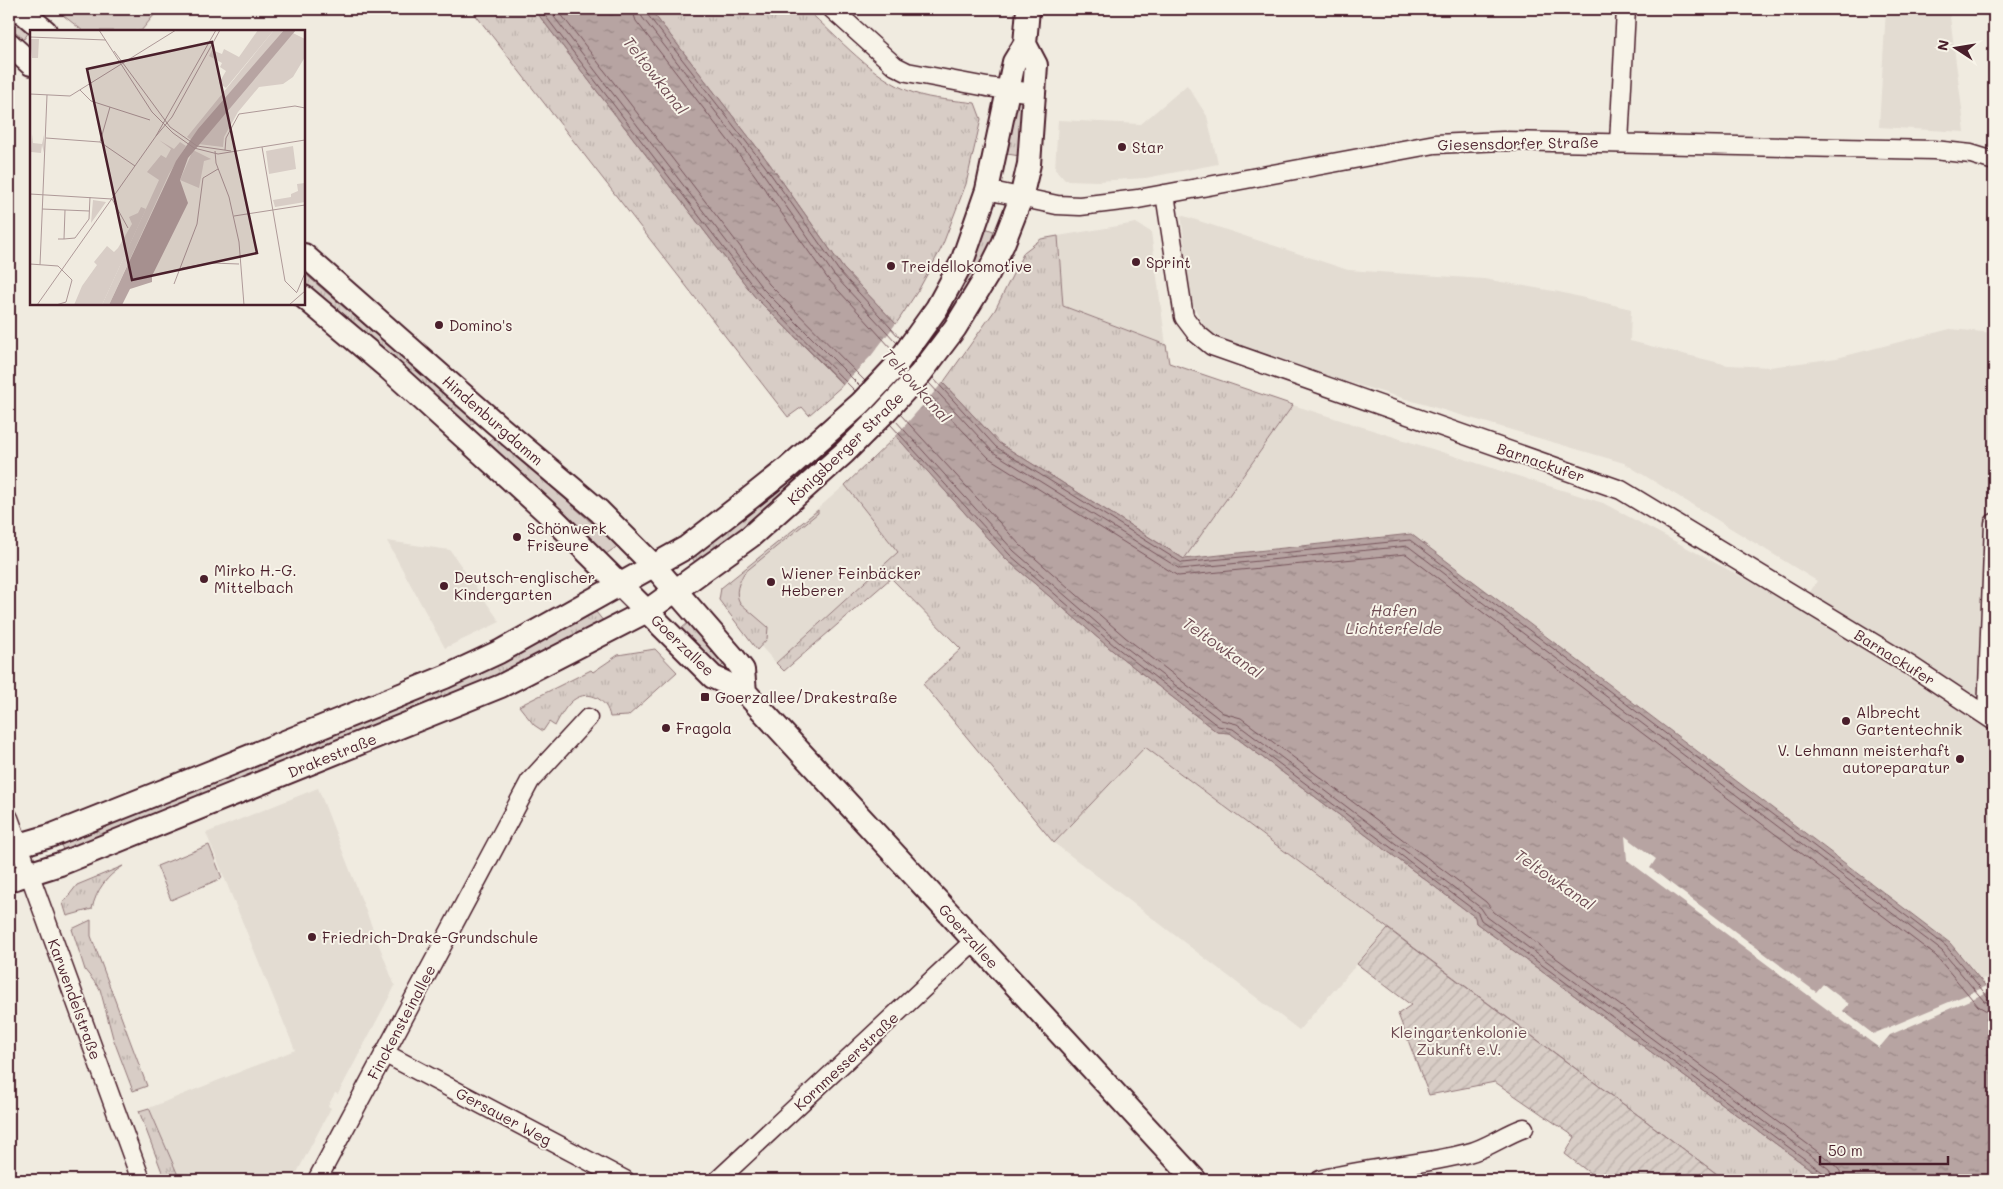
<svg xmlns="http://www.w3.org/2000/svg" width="2003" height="1189" font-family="Mali,sans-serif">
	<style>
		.built { fill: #e3dcd2 }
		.grass { fill: url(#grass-tufts); stroke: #917678 }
		.garden { fill: url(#garden-furrows); stroke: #917678 }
		.pitch { fill: #d8cdc6; stroke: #917678 }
		.water { fill: url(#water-ripples); stroke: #8b6f72 }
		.pier { fill: #f0ebe0 }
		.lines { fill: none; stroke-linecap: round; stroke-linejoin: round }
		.shore { stroke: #76545b; stroke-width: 1 }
		.minor-casing { stroke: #4a1f2b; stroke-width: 21 }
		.major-casing { stroke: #4a1f2b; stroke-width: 26 }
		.minor { stroke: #f7f3e8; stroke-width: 18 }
		.major { stroke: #f7f3e8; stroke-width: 22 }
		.poi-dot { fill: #4a1f2b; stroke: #f7f3e8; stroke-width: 2 }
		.labels { text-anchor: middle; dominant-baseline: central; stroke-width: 4; stroke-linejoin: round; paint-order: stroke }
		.street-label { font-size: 15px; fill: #4a1f2b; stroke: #f7f3e8 }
		.poi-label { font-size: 15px; fill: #4a1f2b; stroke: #f7f3e8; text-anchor: start }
		.park-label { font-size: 15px; fill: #6e4a52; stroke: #f7f3e8 }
		.water-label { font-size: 16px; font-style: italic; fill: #704e55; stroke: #f7f3e8 }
		.inset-road { fill: none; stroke: #ae9998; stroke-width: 1 }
		.view { fill: #4a1f2b; fill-opacity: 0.15; stroke: #4a1f2b; stroke-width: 2.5 }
		.inset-edge { fill: none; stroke: #4a1f2b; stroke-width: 2.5 }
	</style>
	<defs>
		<pattern id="grass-tufts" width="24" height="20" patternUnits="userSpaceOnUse" patternTransform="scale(1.25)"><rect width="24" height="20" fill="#d8cdc6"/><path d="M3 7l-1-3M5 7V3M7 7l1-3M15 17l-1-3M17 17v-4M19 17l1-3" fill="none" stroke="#bbb0aa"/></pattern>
		<pattern id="garden-furrows" width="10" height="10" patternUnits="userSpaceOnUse" patternTransform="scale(1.25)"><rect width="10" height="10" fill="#d8cdc6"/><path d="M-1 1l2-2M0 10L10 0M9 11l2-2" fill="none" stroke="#bbb0aa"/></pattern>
		<pattern id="water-ripples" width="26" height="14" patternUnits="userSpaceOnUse" patternTransform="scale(1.25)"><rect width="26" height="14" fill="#b7a4a2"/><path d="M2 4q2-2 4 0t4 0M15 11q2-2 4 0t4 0" fill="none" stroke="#978584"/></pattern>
	</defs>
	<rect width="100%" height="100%" fill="#f0ebe0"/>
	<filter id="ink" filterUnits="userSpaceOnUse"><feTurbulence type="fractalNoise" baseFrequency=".02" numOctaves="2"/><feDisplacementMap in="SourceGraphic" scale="10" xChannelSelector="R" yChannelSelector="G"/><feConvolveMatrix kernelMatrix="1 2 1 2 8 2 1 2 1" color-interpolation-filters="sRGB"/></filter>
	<g filter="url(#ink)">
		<path class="built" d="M1886,9H1949L1965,132L1879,127Z
			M1187,85L1207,116L1218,164L1146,178L1098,181L1065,180L1055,169L1058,120L1141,124Z
			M1181,215L1348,270L1484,279L1559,292L1631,309L1630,341L1728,365L1770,367L1837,358L1950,329L1994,333V430L1990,448L1978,721L1994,734V977L1981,979L1950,943L1411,534L1184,559L1293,405L1603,503L1800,608L1817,581L1624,463L1317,373L1219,339L1204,326L1191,301Z
			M1136,223L1151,232L1166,345L1063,306L1058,236Z
			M845,485L898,552L776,663L719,600L721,588L770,550Z
			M387,541L450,550L500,622L445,648Z
			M1145,747L1388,929L1299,1030L1054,843Z
			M318,788L395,986L338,1094L335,1093L328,1106L331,1108L293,1180H180L149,1108L295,1050L206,833Z"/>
		<path class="grass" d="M471,9H534L755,297L843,385L809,415L802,407L788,417Z
			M650,9H806C839,38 872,78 914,93C933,100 955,100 975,103L981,119L966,184L941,249L919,289L896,324L843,268L769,163Z
			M9,15L29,32L24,39L9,26Z
			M1017,101H1023L1020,156L1007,154Z
			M985,228L999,233L979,271L948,318L944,313Z
			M1058,236L1063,306L1166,345L1169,363L1293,405L1184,559L999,443L943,383L995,310L1024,252L1041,239Z
			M304,273L476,421L470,426L304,283Z
			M494,436L618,546L606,554L488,443Z
			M896,436L1006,559L1113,651L1217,732L1230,733L1475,917L1476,923L1825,1180H1725L1145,747L1054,843L923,684L961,649L891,578L784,671L776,663L898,552L845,485Z
			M833,444L837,448L767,509L696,564L691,556L765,502Z
			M818,510V513L744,573C739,583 734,592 740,603L768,627L767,639L757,650L719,600L721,588Z
			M596,612L604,622L500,675L64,852L61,845L467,677Z
			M689,622L724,664L719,669L681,629Z
			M655,649L677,672L628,716L610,717C607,698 586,687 570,703C564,709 559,718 555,726L549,722L543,731L534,725L519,706L591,670L593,672L618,655Z
			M123,866C107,876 96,890 92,909L67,916L63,903L77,885Z
			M91,920V936L147,1086L133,1091L113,1038L100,989L85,970L72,929Z
			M149,1108L180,1180H165L139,1111Z"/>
		<path class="garden" d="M1388,929L1725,1180H1599L1565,1154L1575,1137L1495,1082L1429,1095L1398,1014L1411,1005L1357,964Z"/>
		<path class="pitch" d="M71,9H159L141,31H83L64,16Z
			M209,845L222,878L171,900L157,866Z"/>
		<path class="water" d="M534,9H650L769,163L843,268L896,324L943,383L999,443L1184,559L1411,534L1950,943L1994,996V1180H1825L1476,923L1475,917L1230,733L1217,732L1113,651L1006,559L896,436L755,297Z"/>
		<path class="pier" d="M897,322L944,381L894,438L841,387L871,356Z
			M1625,836L1656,859L1650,868L1816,992L1823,984L1849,1004L1843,1011L1873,1034L1987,986L1990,991L1890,1035L1879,1048L1627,860Z"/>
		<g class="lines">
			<path class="shore" d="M540,9L759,294L855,391
				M548,9L763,289L860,386
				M557,9L769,284L865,381
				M632,9L636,21L754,174L828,279L892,349
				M640,9L642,17L760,169L834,275L897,343
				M646,9L647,14L765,166L839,271L900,338
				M933,378L996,447L1182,563L1410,540L1946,946L1988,997L1994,998
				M929,383L993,452L1180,569L1408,546L1942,951L1984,1001L1994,1005
				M923,389L989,458L1178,576L1406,554L1936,956L1978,1006L1987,1011L1994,1012
				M900,414L1020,545L1125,637L1223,713L1241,718L1486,902L1494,912L1833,1163L1840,1171L1841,1180
				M895,420L1014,551L1120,643L1221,720L1237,724L1481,908L1487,917L1829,1169L1834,1180
				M890,424L1010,555L1116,647L1218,726L1233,729L1478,913L1481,920L1825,1174L1827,1180"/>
			<g class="minor-casing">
				<path id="minor" d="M832,9L895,66L907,72L987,87L1034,93
					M1619,143L1626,9
					M987,190L1057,205L1080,206L1138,199L1435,144L1503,141L1934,150L1971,154L1994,161
					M1165,194L1184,317L1196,333L1212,346L1621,490L1911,666L1994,721
					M1987,715L1994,523
					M9,818L141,1180
					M384,1053L625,1180
					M317,1180L530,781L588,718
					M718,1180L974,941
					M1320,1180C1369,1167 1419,1166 1468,1153C1488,1148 1504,1135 1524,1128"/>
			</g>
			<g class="major-casing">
				<path id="major" d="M19,9L45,31
					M9,44L31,64
					M304,255L495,423L599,511L654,566L734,658L743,670L745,692
					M304,297L387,367L553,518L713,677L745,692L1195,1180
					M9,848L50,836L206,774L445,677L499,652L687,547L750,498L789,467L861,403L894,368L937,308L962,262L987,190L1014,62L1025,44L1028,9
					M9,880L60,864L501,686L647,611L751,536L844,453L885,412L921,373L955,328L988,274L1003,244L1021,198L1029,164L1036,65L1025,44"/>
			</g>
			<use href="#minor" class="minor"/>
			<use href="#major" class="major"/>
		</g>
	</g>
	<g class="poi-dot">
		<circle cx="1122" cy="147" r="5"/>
		<circle cx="1136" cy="262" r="5"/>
		<circle cx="891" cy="266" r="5"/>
		<circle cx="439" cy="325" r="5"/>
		<circle cx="517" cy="537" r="5"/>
		<circle cx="204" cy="579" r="5"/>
		<circle cx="771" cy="582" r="5"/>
		<circle cx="444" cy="586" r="5"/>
		<rect x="700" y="692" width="10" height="10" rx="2.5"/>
		<circle cx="1846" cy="721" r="5"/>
		<circle cx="666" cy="728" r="5"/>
		<circle cx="1960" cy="759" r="5"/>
		<circle cx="312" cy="937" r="5"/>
	</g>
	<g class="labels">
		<g class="street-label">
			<text transform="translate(1518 143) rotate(-1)">Giesensdorfer Straße</text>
			<text transform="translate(493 420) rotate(41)">Hindenburgdamm</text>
			<text transform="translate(845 448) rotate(-44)">Königsberger Straße</text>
			<text transform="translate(1541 462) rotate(19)">Barnackufer</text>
			<text transform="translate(683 645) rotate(44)">Goerzallee</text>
			<text transform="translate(1895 657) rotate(32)">Barnackufer</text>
			<text transform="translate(332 755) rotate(-22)">Drakestraße</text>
			<text transform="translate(969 936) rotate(48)">Goerzallee</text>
			<text transform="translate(75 999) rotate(70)">Karwendelstraße</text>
			<text transform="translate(401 1022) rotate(-62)">Finckensteinallee</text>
			<text transform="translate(846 1061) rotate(-43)">Kornmesserstraße</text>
			<text transform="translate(504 1116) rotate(28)">Gersauer Weg</text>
		</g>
		<g class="poi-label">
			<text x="1132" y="147">Star</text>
			<text x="1146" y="262">Sprint</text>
			<text x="901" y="266">Treidellokomotive</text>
			<text x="449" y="325">Domino's</text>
			<text x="527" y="528">Schönwerk<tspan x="527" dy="17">Friseure</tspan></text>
			<text x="214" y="570">Mirko H.-G.<tspan x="214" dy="17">Mittelbach</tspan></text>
			<text x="781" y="573">Wiener Feinbäcker<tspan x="781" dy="17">Heberer</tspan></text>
			<text x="454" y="577">Deutsch-englischer<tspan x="454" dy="17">Kindergarten</tspan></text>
			<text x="715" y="697">Goerzallee/Drakestraße</text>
			<text x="1856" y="712">Albrecht<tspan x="1856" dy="17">Gartentechnik</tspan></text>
			<text x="676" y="728">Fragola</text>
			<text x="1950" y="750" text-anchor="end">V. Lehmann meisterhaft<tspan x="1950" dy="17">autoreparatur</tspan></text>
			<text x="322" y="937">Friedrich-Drake-Grundschule</text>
		</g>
		<g class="park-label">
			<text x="1459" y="1032">Kleingartenkolonie<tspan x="1459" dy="17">Zukunft e.V.</tspan></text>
		</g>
		<g class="water-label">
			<text transform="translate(656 75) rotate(52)">Teltowkanal</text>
			<text transform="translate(917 385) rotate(48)">Teltowkanal</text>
			<text x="1394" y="609">Hafen<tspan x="1394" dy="18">Lichterfelde</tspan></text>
			<text transform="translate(1223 647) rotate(35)">Teltowkanal</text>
			<text transform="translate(1555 879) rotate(35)">Teltowkanal</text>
		</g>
	</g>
	<g transform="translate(30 30)">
		<rect width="275" height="275" fill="#f0ebe0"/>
		<path d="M244,0H254L161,110L157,107ZM263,3L275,9V27L263,47L253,54L229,57L208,82L194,107L193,117L168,114ZM0,9H9L8,28H2ZM2,104L3,113L12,114L14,105V123L12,115L11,123L1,122ZM129,110L144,119L150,112L156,116L139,144L79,275H72L129,150L117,142L131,125L136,128L141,119ZM163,120L181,129L174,131L169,158L150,150ZM275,153V172L245,177L243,170L261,167V164L268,161L267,154ZM63,170L76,172L61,193Z" fill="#d8cdc6"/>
		<path d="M111,177L116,179L72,275H44L52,256L67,235L64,232L77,216L84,222L88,218L102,194L99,187L108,183Z" fill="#d8cdc6"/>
		<path d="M228,0H244L196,58L189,53L196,41L190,37L192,33L179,26L182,20L192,24L194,19L209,27ZM263,116L266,139L239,144L236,121Z" fill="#d8cdc6"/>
		<path d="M254,0H266L158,128L150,150L158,173L122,246V252L100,259L92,275H79L146,131L168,99Z" fill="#b7a4a2"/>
		<path class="inset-road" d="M69,0L122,82L143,103L164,118L188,124L275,110M0,7L76,10M84,21L140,97L167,116L201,121M50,60L61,71L120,90M0,64L40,66L146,0M126,106L142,87L190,0M16,108L70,112L105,136M70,112L80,77M232,117L255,251L267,263M195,120L196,108L209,84L265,76L275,78M185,121L186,133L199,167L209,212L214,275M0,164L82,169L98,198M12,179L59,181M204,186L275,175M28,209H34L35,180M34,209L45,208L59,189L60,167M0,234L28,236L42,250L36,272L26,275M10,235L17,65M152,238L181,233L209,234M144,254L167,194L173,148L188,139M267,262L275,243M7,275L126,106L186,0M259,275L275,261"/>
		<path class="view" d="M182,12L227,223L102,250L57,39Z"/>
		<rect width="275" height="275" class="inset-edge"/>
	</g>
	<rect width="2003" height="1189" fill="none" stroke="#f7f3e8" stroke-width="30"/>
	<rect x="15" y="15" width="1973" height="1159" fill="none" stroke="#4a1f2b" stroke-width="2" filter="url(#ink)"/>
	<g transform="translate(1956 48) rotate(282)" stroke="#f7f3e8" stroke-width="4" paint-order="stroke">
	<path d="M0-4L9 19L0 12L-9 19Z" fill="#4a1f2b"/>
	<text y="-8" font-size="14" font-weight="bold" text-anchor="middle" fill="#4a1f2b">N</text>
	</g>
	<path d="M1820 1156v8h128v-8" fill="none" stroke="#4a1f2b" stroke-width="2.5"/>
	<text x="1828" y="1156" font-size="15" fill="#4a1f2b" stroke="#f7f3e8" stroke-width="4" paint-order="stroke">50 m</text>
</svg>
